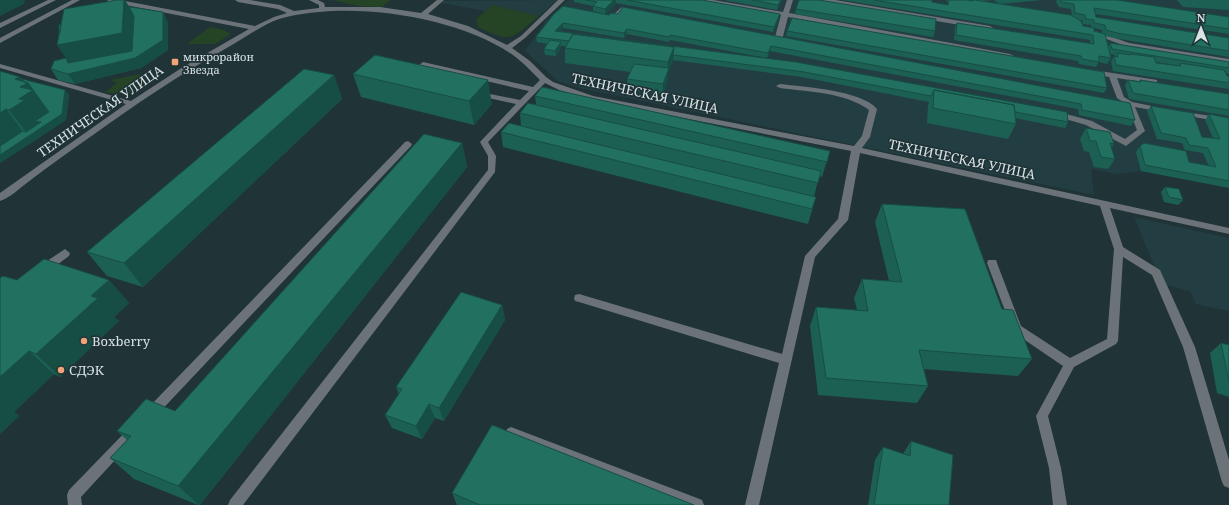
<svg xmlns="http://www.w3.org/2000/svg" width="1229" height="505" font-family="'Noto Serif',serif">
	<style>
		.built { fill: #233e43 }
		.green { fill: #244425 }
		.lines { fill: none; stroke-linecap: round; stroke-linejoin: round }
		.minor { fill: #6c7378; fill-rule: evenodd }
		.wall { fill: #1c6053; fill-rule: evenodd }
		.shaded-wall { fill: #174e43 }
		.building { fill: #217060; stroke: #174e43 }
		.poi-dot { fill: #f0a279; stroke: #203336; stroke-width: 1.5 }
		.labels { text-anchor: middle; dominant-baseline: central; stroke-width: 3.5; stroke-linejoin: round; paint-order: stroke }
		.far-poi-label { font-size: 11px; fill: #d8e3e5; stroke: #203336; text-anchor: start }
		.street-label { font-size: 13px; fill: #d8e3e5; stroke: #203336 }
		.poi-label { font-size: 13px; fill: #d8e3e5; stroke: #203336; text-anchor: start }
	</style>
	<rect width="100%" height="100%" fill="#203336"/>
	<path class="built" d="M557,0L539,16L493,5L485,11L432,1Z
		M568,0H1229V188L1141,171L1117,174L1091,169L1094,195L575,87L558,81L525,51L547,19Z
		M1134,217L1229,238V311L1196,304L1190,291L1162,284Z"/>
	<path class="green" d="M332,0H391L382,7L359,6Z
		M493,5L539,16C511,39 512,44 478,27L476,19Z
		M210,27L224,30L231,34L215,44H187Z
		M140,74L148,84C134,95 121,96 105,92L117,83L110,80Z"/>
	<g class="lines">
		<path class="minor" d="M48,0H56L0,28V23Z
			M72,0H80L0,43V38Z
			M107,0H120L255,26L274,17L287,13L278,9L238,2L235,0H250L280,5L294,11L319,8V5L309,0H318L324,3L325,7H380L421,13L437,0H444L428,14L468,26L507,45L521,36L558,0H565L525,38L512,48L530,61L546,77L553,82L593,96L854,146L862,136L869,110C845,92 808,92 780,88L776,86L780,84C804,87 861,90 877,109L870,137L862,148L1229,228V234L1110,208L1123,247L1160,270L1195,347L1229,460V488L1224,486L1222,482L1183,347L1152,275L1123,257L1118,341L1116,344L1074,367L1048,416L1061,468L1067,505H1053L1049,468L1036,416L1063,366L1013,332L987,263L988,260H996L997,263L1021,326L1070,358L1107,339L1114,249L1100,206L860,153L848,220L815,257L759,505H745L779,363L579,302L575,301L574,298L575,295L579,294L782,354L805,256L838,219L851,151L592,100L559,90L545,83L488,142L496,156L495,172L243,505H228L230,500L488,170V156L480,142L516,104L475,95V91L520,100L529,91L425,67L415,77H409V73L423,62L533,87L540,80C530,70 522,61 510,53C452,15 346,0 279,19C260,26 243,39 225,49C179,75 136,104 93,135C71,150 49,166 28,182C20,188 10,198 0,201V193L126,104L0,68V64L131,101L183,67L249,29L110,2Z
			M698,0H713L783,12L787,0H793L789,13L1010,54L1014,56L1010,58L788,17L782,40L778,42L765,38L769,36L775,37L781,15L701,2Z
			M820,0H835L990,26L993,28L990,30L823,2Z
			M622,7L638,11L635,13L624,11L618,16H614V14Z
			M1095,31L1129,43L1229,59V63L1128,47L1093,34L1091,33Z
			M1087,69L1157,80V84H1154L1117,78L1124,97L1132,102L1162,108L1166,110L1162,112L1135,107L1145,131L1126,146L1086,125L1052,115L1051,113L1055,111L1092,121L1125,139L1137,130L1127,105L1117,98L1109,77L1087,73Z
			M1179,111L1229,119V123L1182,115L1178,113Z
			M408,141L412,144L411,146L155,417L151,418L147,417L145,413L147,409L405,142Z
			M65,249L70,253L69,256L46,273H38L37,270L38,267Z
			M136,423L140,425L142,429L140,433L81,497L82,505H68L67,495L69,490L132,425Z
			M511,427L697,498L702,500L704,505H680L507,437L505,433L507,429Z"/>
	</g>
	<path class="wall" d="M117,0H125L129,7L168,22V50L141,68L75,84L58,80L51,69L66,58L59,33Z
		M574,0H702L779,19L773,32L616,3L605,14L1130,103L1135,120L1131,126L1079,115L1078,109L770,51L767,58L670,40L669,42L627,34L624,38L563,28L559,31L1067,112L1068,122L1065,128L1015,118L1016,124L1008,139L927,123L928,105L929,102L802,77L673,60L668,73V78L663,94L627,90V79L630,72L565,63V48L566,46H561V47L556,56L545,55L544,49L548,44L537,42L536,37L554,14L602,13L593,11V6L574,2Z
		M724,0H782L777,10Z
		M842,0H932V2L947,5L948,2L946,0H1042L1000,4L1072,15L1071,9L1059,7L1056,2L1057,0H1117L1229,17V34L1096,14V17L1229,38V57L1114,38L1105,36L1108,47L1110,43L1229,62V74L1226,73L1227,76H1229V89L1113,71L1111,61L1115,55L1110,54L1111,58L1107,64L1099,62L1096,67L1079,64L1078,61L954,40L955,28L957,23L1090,43V40ZM994,0L999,4L981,1ZM1080,20H1082L1083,24L1091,25V27L1083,26ZM1094,28L1102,30V33L1094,31ZM1156,62L1176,65L1156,63Z
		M1177,0H1229V10L1183,7Z
		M796,9L935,31L933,37L795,14Z
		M787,31L1107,88L1104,93L786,36Z
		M0,71L20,77L22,79L65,90L69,95L66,120L0,163Z
		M353,74L492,104L474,125L361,97Z
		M334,75L342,99L143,287L107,276L87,252Z
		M1128,80L1139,81L1140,80L1229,94V116L1129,99L1125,85Z
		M535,96L830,151L822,177L819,176L814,197H816L808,224L503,147L501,132L521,126L520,113L536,105Z
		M1151,106L1202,137L1213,138L1205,120L1209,114L1229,118V188L1141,171L1136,152L1140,146L1189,162L1209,166L1203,153L1185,150L1182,143L1157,139L1147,111Z
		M1086,128L1114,144L1111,149L1115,159L1108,169L1094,167L1089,152L1084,151L1080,139Z
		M462,143L467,167L200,505H198L134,479L110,458L127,440L117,431L175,411Z
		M1165,187L1183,200L1178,205L1164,202L1161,192Z
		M882,204L1002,309L1032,359L1018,376L923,369L928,386L917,403L818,395L810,326L816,307L857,310L854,298L862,279L889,281L875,222Z
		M0,278L17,280H109L129,303L114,317L119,321L60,377L54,374L14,412L19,416L0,434Z
		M502,305L505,320L444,421L435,418L422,439L392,428L385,415L399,394L396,387Z
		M1221,343L1229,345V397L1217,393L1210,353Z
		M911,441L949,505H868L875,460L883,447L903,454Z
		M452,493L694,505H457Z"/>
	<path class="shaded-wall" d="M0,0H25L24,4L0,16Z
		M124,0H125L139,25L163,12L168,22V50L141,68L75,84L68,74L75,72L57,45L65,43L59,33Z
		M614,0H616V3L605,14V9Z
		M781,0H782L777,10L778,5Z
		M780,14L779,19L773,32L774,27Z
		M563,23V28L555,36V31Z
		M627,29V34L624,38V33Z
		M561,42V47L556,56L555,51Z
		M771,46L770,51L767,58L768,53Z
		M674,47L673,62L668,73V78L663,94V84L667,72L668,62Z
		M334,75L342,99L143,287L124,263Z
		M20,77L26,84L28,83L65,90L69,95L66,120L0,163V155L29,136L9,110L19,99L15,79Z
		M488,80L492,104L474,125L469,101Z
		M6,109L27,137L0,154V113Z
		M462,143L467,167L200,505H199L178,486Z
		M109,280L129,303L114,317L119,321L60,377L36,354L91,296Z
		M502,305L505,320L444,421L439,408Z
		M29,351L54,374L14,412L19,416L0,434V377Z
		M429,404L435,418L422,439L416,426Z"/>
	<path class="building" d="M117,0H124L122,33L57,45L64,9Z
		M586,0H614L605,9L593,6L597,2Z
		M627,0H702L780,14L774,27Z
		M752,0H781L778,5Z
		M799,0H819L936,19L935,31L796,9Z
		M874,0H932V2L948,5L949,0H967L973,1V0H975L1071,15L1081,21L1083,26L1094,28V31L1105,34L1111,58L1099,56V62L1082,59L1081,56L956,35L957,23L1094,44L1093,35Z
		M1060,0H1117L1229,17V29L1094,8L1096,17L1229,38V51L1117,33L1106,30L1105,25L1094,23V20L1086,19L1085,15L1075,13L1074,4L1061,2Z
		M563,6L609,15L611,13L618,14L623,7L1130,103L1135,120L1082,110L1081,104L771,46L768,53L670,35L669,37L627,29L624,33L563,23L555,31L796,62L1067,112L1068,122L1015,112L1014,105L934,90L931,96L804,72L673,55L674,47L573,34L569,41L536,37L554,14Z
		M129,7H131L163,12V40L135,58L68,74L51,69L54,61L66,58L68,63L132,51L134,16Z
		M792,18L1104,72L1107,88L787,31Z
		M61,24L60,33H59V25Z
		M573,34L674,47L668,62L565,48Z
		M550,40L561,42L555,51L544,49Z
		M1110,43L1229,62V68L1112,49Z
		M1117,53L1131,55L1130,54L1154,57L1156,63L1181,66L1180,63L1224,70L1227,76H1229V83L1116,65L1114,56L1118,57Z
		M375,55L488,80L469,101L353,74Z
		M634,64L669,68L663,84L627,79Z
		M304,69L334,75L124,263L87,252Z
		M0,71L20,77L15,79L28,83L20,87L33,90L19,99L25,100L9,110L6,109L0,113Z
		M22,79L65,90L62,114L0,155V146L23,131L26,132L41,122L35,121L49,112L28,83L24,82Z
		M1128,80L1141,82L1140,80L1229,94V110L1133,93Z
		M542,87L830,151L827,162L535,96Z
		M934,90L1014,105L1016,124L933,108Z
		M528,103L821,171L818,183L520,113Z
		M1151,106L1193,113L1202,137L1220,139L1209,114L1229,118V181L1145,165L1140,146L1144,143L1186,151L1189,162L1216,167L1208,148L1189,145L1186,138L1161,133Z
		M509,123L816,197L812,209L501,132Z
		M1086,128L1110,132L1114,144L1110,143L1115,159L1101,157L1096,141H1090Z
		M424,134L462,143L178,486L110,458L131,436L117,431L146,399L175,411Z
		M1165,187L1179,189L1183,200L1169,197Z
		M882,204L965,209L1002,309L1013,310L1032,359L919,350L928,386L826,378L816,307L868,311L862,279L902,282Z
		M44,259L109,280L91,296L98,298L36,354L29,351L0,377V278L3,276L17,280Z
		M461,292L502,305L439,408L429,404L416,426L385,415L402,389L396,387Z
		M1221,343L1229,345V382Z
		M492,425L694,505H480L452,493Z
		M911,441L953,455L949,505H874L883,447L910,456Z"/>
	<g class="poi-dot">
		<rect x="171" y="58" width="8" height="8" rx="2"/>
		<circle cx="84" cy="341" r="4"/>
		<circle cx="61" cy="370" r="4"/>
	</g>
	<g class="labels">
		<g class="far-poi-label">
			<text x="183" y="56">микрорайон<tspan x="183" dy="13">Звезда</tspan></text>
		</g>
		<g class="street-label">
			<text transform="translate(645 93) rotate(12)">ТЕХНИЧЕСКАЯ УЛИЦА</text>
			<text transform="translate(100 111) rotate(-35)">ТЕХНИЧЕСКАЯ УЛИЦА</text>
			<text transform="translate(962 159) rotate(12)">ТЕХНИЧЕСКАЯ УЛИЦА</text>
		</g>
		<g class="poi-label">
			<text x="92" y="341">Boxberry</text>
			<text x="69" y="370">СДЭК</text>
		</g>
	</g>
	<g transform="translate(1201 28)" stroke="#203336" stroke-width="3" paint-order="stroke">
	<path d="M0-3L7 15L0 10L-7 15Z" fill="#d8e3e5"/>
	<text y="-6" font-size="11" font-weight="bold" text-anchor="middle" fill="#d8e3e5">N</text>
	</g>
</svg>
